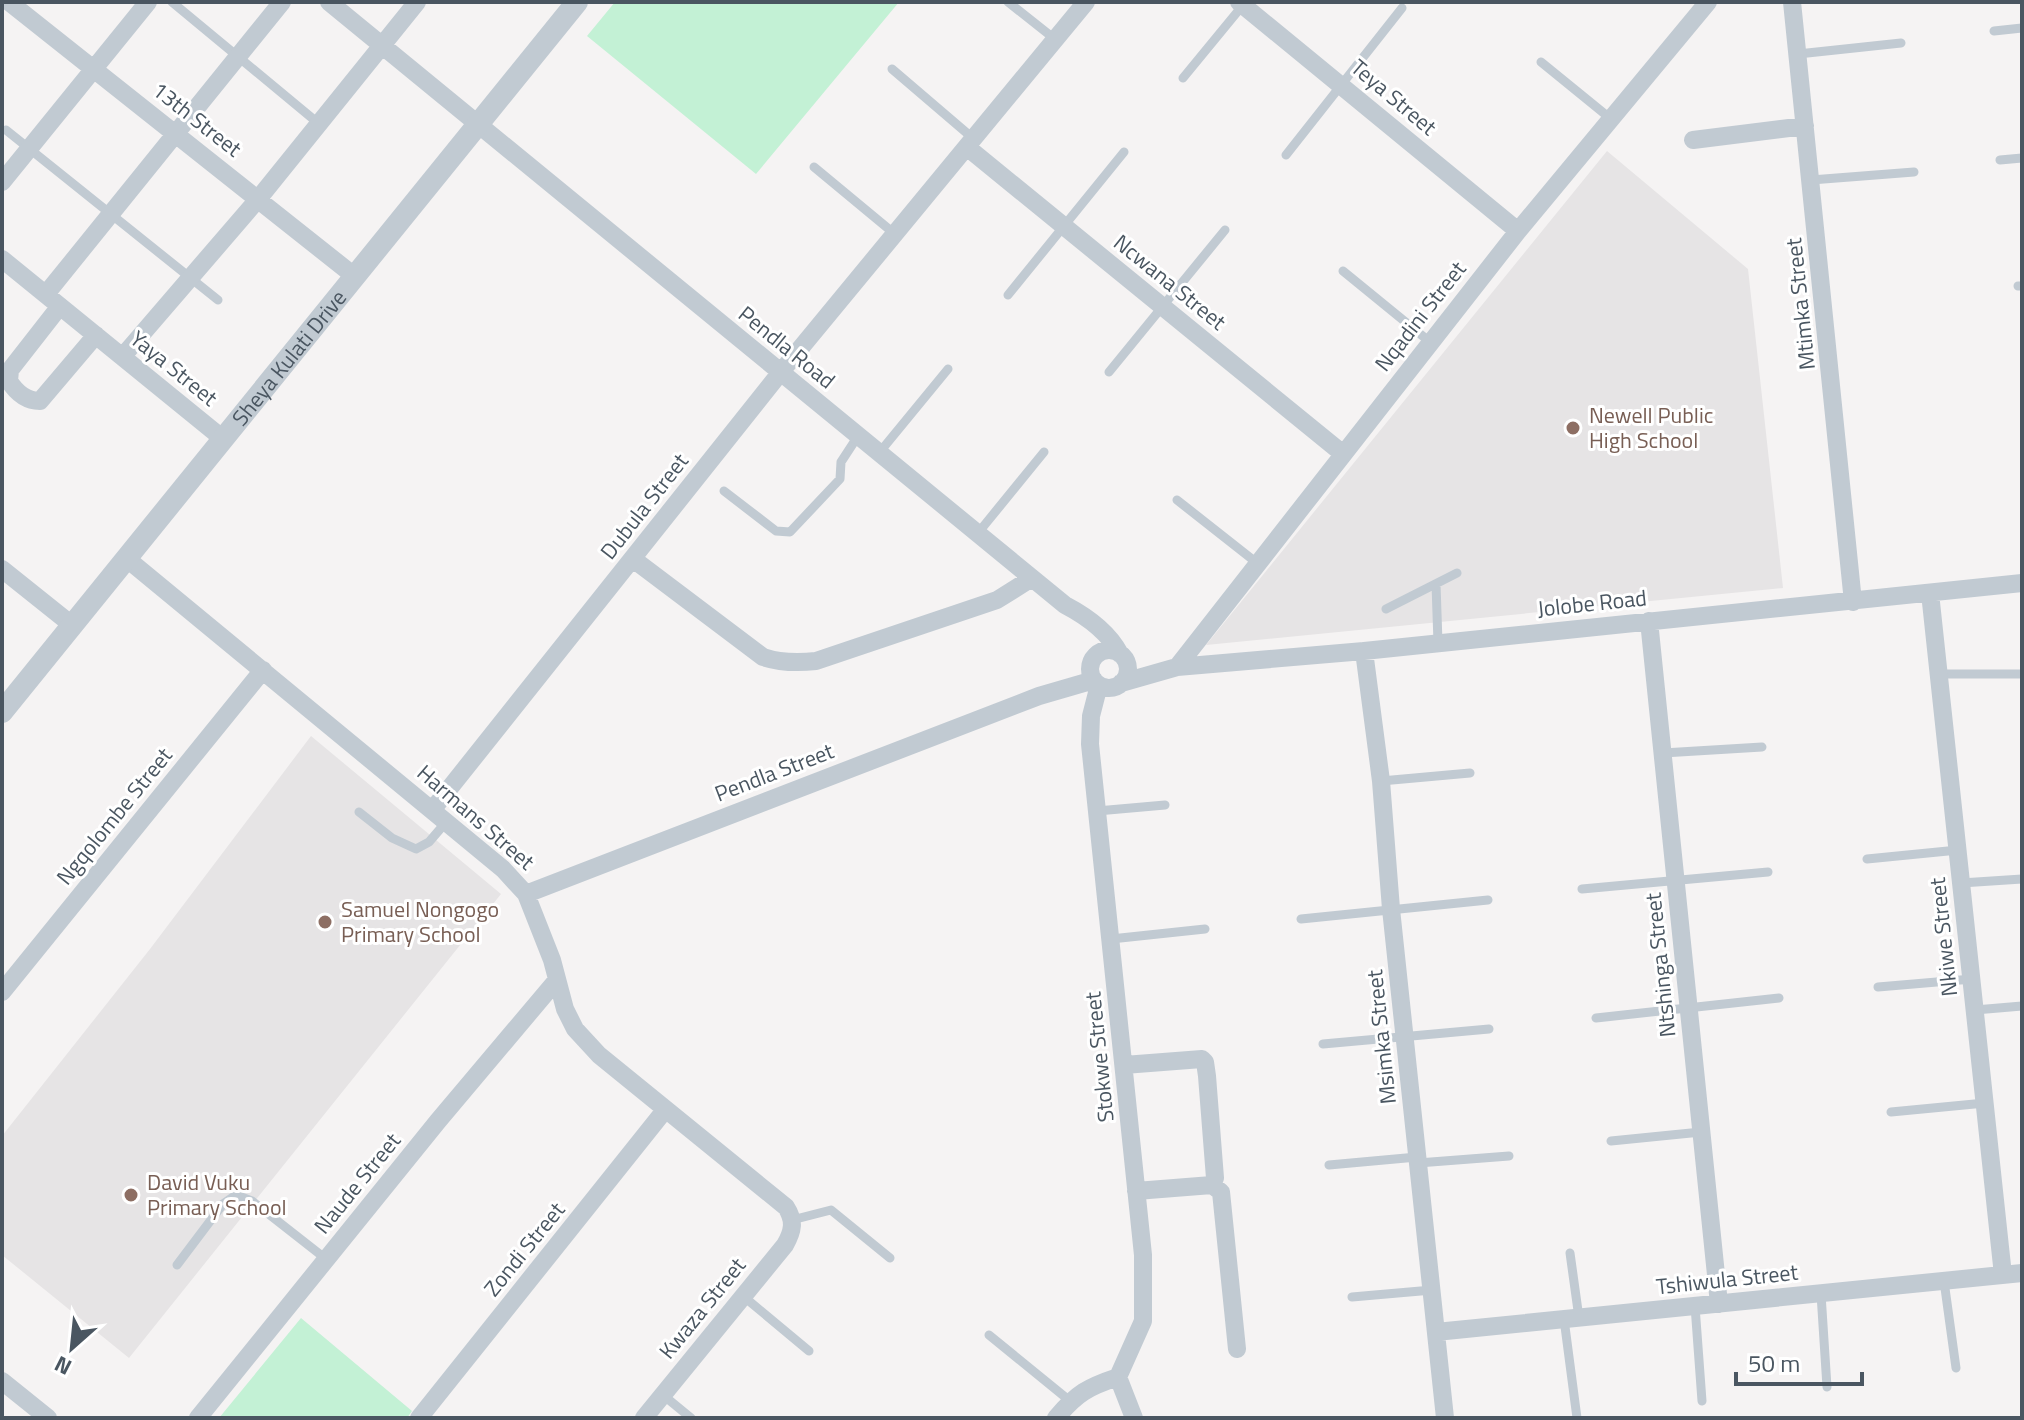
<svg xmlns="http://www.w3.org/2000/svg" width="2024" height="1420" font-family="'Titillium Web',sans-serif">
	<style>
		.education { fill: #e6e4e5 }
		.green { fill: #c3f1d5 }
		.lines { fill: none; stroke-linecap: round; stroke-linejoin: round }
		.service { stroke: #c1cad2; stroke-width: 9 }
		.minor { stroke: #c1cad2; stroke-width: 18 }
		.tertiary { stroke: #c1cad2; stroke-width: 22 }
		.education-dot { fill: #8d6e63; stroke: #fff; stroke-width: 3 }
		.labels { text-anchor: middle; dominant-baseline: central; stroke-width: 6; stroke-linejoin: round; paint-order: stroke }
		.street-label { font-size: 22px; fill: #4a5661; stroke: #fff }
		.education-label { font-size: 22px; fill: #785e54; stroke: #fff; text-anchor: start }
	</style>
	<rect width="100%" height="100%" fill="#f5f3f3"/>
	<path class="education" d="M1607,151L1748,269L1783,588L1206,645Z
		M311,736L501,894L129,1358L2,1255V1136L150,949Z"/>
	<path class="green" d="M615,2H899L756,174L587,36Z
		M301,1318L412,1411L407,1418H219Z"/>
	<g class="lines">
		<path class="service" d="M172,2L318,123
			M1008,2L1056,40
			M1994,31L2022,28
			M1798,54L1901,43
			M1541,62L1611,119
			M892,69L975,140
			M1183,78L1243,5
			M6,130L218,300
			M1286,155L1402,8
			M2000,160L2022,158
			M814,167L896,235
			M1811,180L1914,172
			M1343,271L1430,342
			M2018,286H2022
			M1008,295L1124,152
			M1109,372L1225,230
			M879,453L948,369
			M724,491L776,531L790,532L840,479L841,462L858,436
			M1177,500L1257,563
			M978,533L1044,452
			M1436,584L1438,643
			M1386,609L1457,573
			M1939,674H2022
			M1663,753L1762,747
			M1381,781L1470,773
			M1097,811L1165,805
			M359,812L392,838L416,849L429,842L447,821
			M1867,859L1958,850
			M1961,883L2022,879
			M1582,889L1768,872
			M1301,919L1488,900
			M1111,939L1205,929
			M1878,987L1972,979
			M1975,1010L2022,1006
			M1596,1018L1779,998
			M1323,1044L1489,1029
			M1891,1112L1985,1103
			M1611,1141L1701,1132
			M1418,1163L1509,1156
			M1329,1165L1417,1157
			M792,1220L831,1210L890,1258
			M1570,1253L1579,1318
			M177,1265L223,1204L236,1195L252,1201L326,1259
			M1944,1281L1956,1368
			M1821,1294L1827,1387
			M743,1296L809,1351
			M1352,1297L1432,1290
			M1695,1306L1702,1401
			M1564,1319L1577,1418
			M989,1335L1070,1401
			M663,1395L691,1418"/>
		<path class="minor" d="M9,2L353,275
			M329,2L1065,605C1086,616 1109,633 1120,654
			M1239,2L1518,231
			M1792,2L1853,602
			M1693,140L1805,126
			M968,148L1342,453
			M2,182L148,2
			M2,259L222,438
			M46,294L282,2
			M60,306L10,370L9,381C16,392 26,401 40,401L96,335
			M123,356L259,198L417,2
			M126,558L503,869L526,894L552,960L565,1009L575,1029L599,1055L786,1207C795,1221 793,1231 785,1245L644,1418
			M633,559L763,657C781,663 798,663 816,661L997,600L1032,578
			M2,569L72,625
			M1930,593L2003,1275
			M1649,621L1719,1304
			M1090 669a19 19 0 1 1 38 0a19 19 0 1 1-38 0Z
			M1364,651L1381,781L1391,909L1445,1418
			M1177,667L1518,231L1708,2
			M1121,683L1177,667L1364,651L2022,583
			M1099,685L1091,716L1090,744L1143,1255V1321L1118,1377L1134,1418
			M433,809L780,373L1086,2
			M526,894L1039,696L1094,680
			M2,992L263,670
			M1124,1065L1202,1059L1205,1062L1207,1076L1215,1178L1212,1185L1136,1191
			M1212,1185L1221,1192L1237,1349
			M1436,1332L2022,1273
			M2,1381L48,1418
			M198,1418L438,1121L556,981
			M419,1418L665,1110
			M1056,1418C1077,1393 1088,1387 1118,1377"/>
		<path class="tertiary" id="s1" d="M2,712L577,2"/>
	</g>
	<g class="education-dot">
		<circle cx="1573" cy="428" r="8"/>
		<circle cx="325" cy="922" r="8"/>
		<circle cx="131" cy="1195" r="8"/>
	</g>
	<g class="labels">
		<g class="street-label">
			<text transform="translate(1394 97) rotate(40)">Teya Street</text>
			<text transform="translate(197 119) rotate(38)">13th Street</text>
			<text transform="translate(1170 282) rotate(39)">Ncwana Street</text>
			<text transform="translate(1800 304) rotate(-96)">Mtimka Street</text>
			<text transform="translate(1420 316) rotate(-52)">Nqadini Street</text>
			<text transform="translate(787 347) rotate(39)">Pendla Road</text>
			<text stroke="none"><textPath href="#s1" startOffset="456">Sheya Kulati Drive</textPath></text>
			<text transform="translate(174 368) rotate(39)">Yaya Street</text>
			<text transform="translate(644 506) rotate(-52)">Dubula Street</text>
			<text transform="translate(1592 603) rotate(-6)">Jolobe Road</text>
			<text transform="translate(774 772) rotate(-21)">Pendla Street</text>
			<text transform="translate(114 816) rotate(-51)">Ngqolombe Street</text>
			<text transform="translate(476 817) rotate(41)">Harmans Street</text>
			<text transform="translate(1943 937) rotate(-96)">Nkiwe Street</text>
			<text transform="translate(1660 965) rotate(-96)">Ntshinga Street</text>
			<text transform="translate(1381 1037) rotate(-96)">Msimka Street</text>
			<text transform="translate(1099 1057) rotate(-96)">Stokwe Street</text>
			<text transform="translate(357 1183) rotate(-51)">Naude Street</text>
			<text transform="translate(524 1249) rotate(-51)">Zondi Street</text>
			<text transform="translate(1727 1279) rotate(-6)">Tshiwula Street</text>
			<text transform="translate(702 1308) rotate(-51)">Kwaza Street</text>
		</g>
		<g class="education-label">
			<text x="1589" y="415">Newell Public<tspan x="1589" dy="25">High School</tspan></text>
			<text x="341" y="909">Samuel Nongogo<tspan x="341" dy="25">Primary School</tspan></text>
			<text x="147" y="1182">David Vuku<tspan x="147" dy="25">Primary School</tspan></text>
		</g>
	</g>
	<rect width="2024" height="1420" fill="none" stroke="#4a5661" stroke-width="8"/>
	<g transform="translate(72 1348) rotate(207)" stroke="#ffffff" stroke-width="6" paint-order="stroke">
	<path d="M0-6L14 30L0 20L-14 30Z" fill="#4a5661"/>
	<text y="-12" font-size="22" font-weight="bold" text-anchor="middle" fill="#4a5661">N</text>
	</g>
	<path d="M1736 1372v12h126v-12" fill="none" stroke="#4a5661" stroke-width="4"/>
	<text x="1748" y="1372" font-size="24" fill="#4a5661" stroke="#ffffff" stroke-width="6" paint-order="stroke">50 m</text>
</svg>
